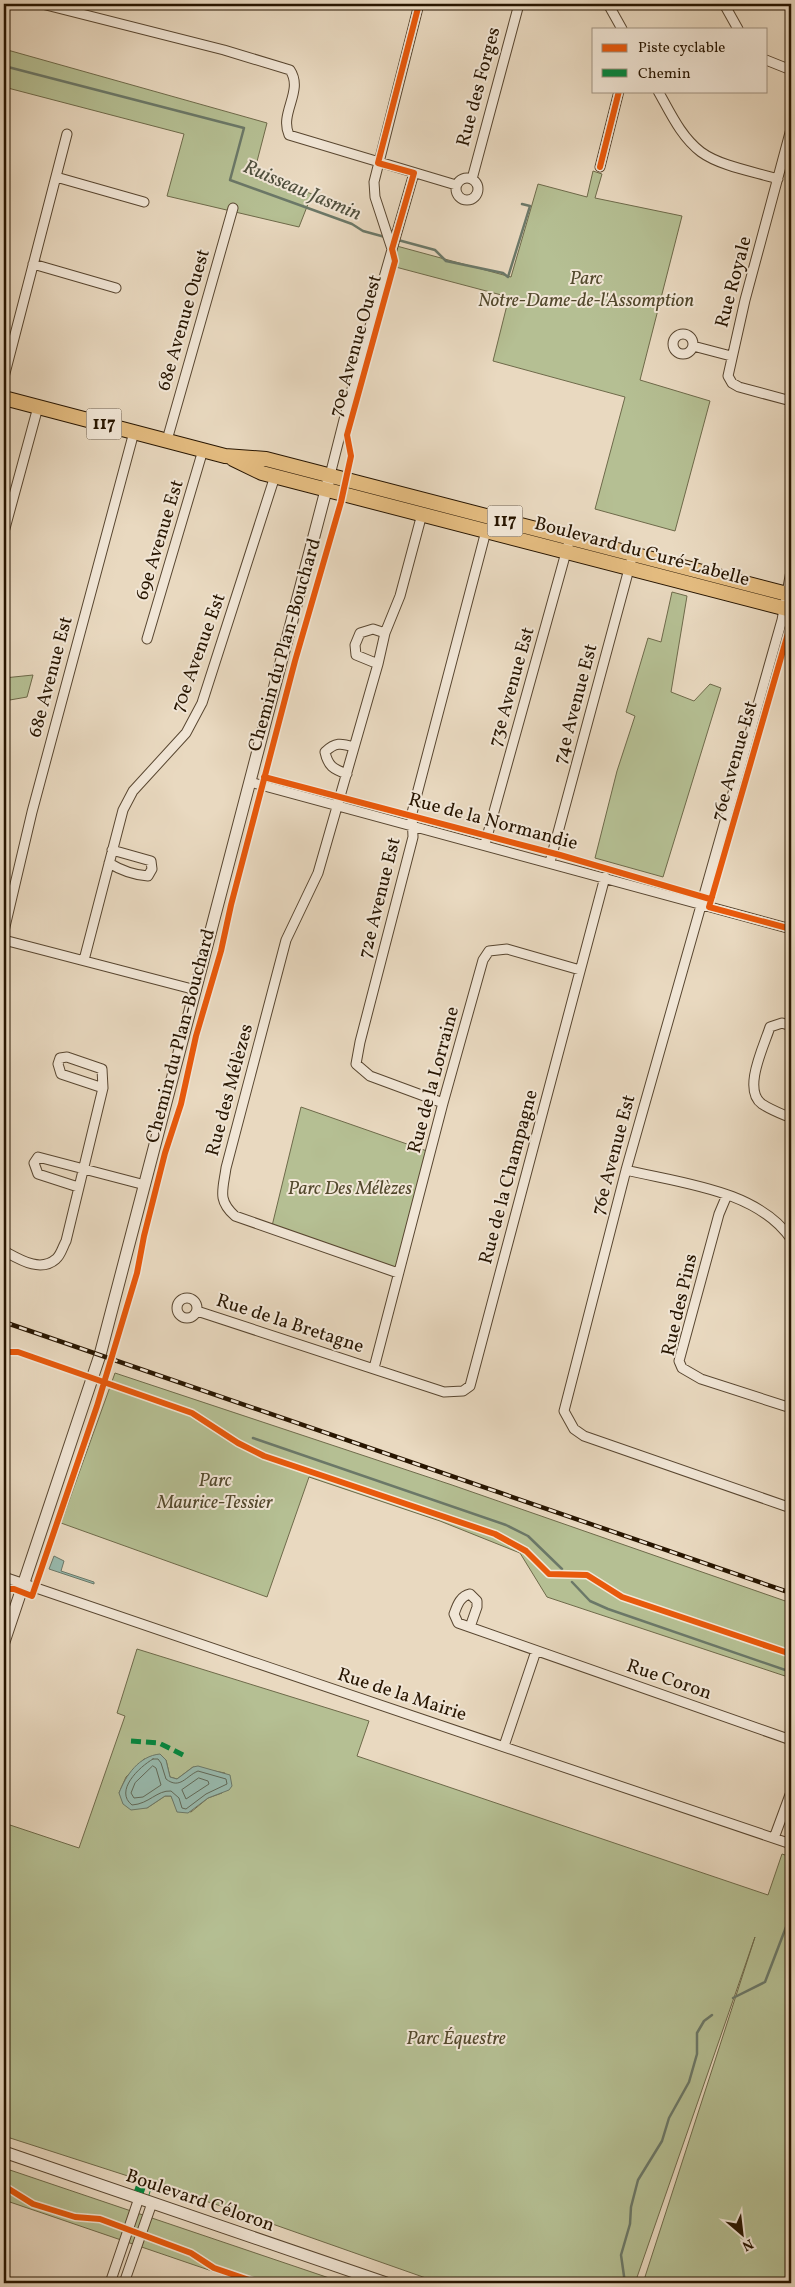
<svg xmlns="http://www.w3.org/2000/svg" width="795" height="2287" font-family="Vollkorn,serif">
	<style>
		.green { fill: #b5bf93; stroke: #6e6a4a; fill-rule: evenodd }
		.water { fill: #98baae; stroke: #6b7868 }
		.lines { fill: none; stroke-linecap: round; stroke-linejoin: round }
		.shore { stroke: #606857; stroke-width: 1 }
		.stream { stroke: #6b7868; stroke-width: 2.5 }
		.minor-casing { stroke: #584630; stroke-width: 11 }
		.tertiary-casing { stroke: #584630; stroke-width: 13 }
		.primary-casing { stroke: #271500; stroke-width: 16 }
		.minor { stroke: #f1e6d6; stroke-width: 9 }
		.tertiary { stroke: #f1e6d6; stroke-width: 11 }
		.primary { stroke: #e4bc80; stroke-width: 14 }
		.rail-casing { stroke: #271500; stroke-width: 4.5 }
		.rail { stroke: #f1e6d6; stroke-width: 2.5; stroke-dasharray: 8; stroke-linecap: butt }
		.quiet { stroke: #00873e; stroke-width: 5; stroke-dasharray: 10 5; stroke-linecap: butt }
		.cycleway-casing { stroke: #f1e6d6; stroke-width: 9 }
		.cycleway { stroke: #e8590c; stroke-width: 6 }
		.labels { text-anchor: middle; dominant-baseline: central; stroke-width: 4; stroke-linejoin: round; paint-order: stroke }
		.shield { fill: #f1e6d6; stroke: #645440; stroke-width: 1 }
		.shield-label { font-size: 18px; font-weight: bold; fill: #271500 }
		.street-label { font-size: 19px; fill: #271500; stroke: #f1e6d6 }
		.park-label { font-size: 19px; font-style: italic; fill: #52482c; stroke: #f1e6d6 }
		.water-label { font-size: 20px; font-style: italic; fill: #4f4f3d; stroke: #f1e6d6 }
	</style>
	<rect width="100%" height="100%" fill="#e9d9c0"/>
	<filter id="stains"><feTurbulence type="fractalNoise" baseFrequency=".004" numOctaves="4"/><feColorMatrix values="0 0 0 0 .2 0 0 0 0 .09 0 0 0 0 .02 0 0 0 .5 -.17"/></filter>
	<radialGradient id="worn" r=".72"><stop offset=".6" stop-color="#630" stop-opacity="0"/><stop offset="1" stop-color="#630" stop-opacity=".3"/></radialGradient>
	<path class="green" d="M4,49L267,123L254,173L312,194L299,227L167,196L184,134L4,87Z
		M593,171L602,174L595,198L682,216L640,380L710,401L675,531L595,509L625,397L493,361L509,297L388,265L393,245L511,277L538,184L587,197Z
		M672,592L687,596L671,692L694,701L710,684L721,688L663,877L595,858L617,771L635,716L626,712L648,638L661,642Z
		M33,675L27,697L4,701V678Z
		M301,1107L427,1151L396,1270L272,1226Z
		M115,1373L452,1485L791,1603V1678L547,1597L520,1553L440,1521L309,1477L267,1597L61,1523Z
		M137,1649L369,1721L357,1756L768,1895L782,1854L791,1857V2283H643L755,1937L635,2283H440L227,2208L4,2136V1823L79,1848L125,1716L117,1713ZM144,1759L166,1760L170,1777L177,1779L193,1767L225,1773L222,1793L208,1798L191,1812L176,1807L171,1796H165L147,1808L119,1793L126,1777Z
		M4,2168L344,2283H247L4,2200Z"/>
	<path class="water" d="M54,1556L64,1561L61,1571L94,1582V1584L49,1569Z
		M160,1754L166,1760L170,1777L177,1779L193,1767L198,1766L230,1775L232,1786L229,1790L208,1798L188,1813L177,1812L171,1796H165L147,1808L131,1810L123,1804L119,1793C126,1775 139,1756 160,1754Z"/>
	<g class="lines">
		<path class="shore" d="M153,1759H158L161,1763L166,1779C180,1790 186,1776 198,1771L226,1779L227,1784L206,1794L186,1809L182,1808L179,1798L171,1791C157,1790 149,1804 132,1805C114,1791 139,1767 153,1759Z
			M153,1766L156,1768L161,1785L143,1797L134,1798L131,1793L135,1783Z
			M199,1778L208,1781L209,1784L186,1799L182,1790Z"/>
		<path class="stream" d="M4,66L244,128L230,180L352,224L363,231L385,237
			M398,240L435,250L446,261L503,273L508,277L530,206L522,204
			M253,1438L506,1525L528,1536L562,1569
			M572,1582L590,1601L608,1609L791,1672
			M733,1998L765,1982L791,1914
			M625,2283L621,2255L630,2224L631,2207L638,2180L662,2141L669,2118L689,2082L697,2054V2033L704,2021L712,2015"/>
		<g class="minor-casing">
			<path id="minor" d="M42,4L224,50L290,70C304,91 279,113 289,135L456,185
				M608,4L622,29
				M724,4L738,29
				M766,60L791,70
				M658,91C670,112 681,137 701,152C720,166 755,172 778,179
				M791,129L745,300L728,376L732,383L739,387L791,401
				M600,167L619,91
				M56,177L144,202
				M456 189a11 11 0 1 1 22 0a11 11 0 1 1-22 0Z
				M472,179L519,4
				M392,249L375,197L374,182L419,4
				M33,264L116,288
				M673 344a10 10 0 1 1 20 0a10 10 0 1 1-20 0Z
				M693,346L731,356
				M4,377L67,134
				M167,440L233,208
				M330,475L350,396L414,173
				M4,532L38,407
				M791,571L782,620L626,1170L564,1411L574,1429L584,1436L791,1508
				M147,639L203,450
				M378,664L356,655L355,645L360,633L373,629L385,633
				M347,774C333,769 328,766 325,752C335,742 341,743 354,747
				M250,782L791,929
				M485,844L570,538
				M550,862L633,554
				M109,863C122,871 133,875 148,876L152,869L151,861L112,850
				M4,931L32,812L134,432
				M4,940L196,990
				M84,960L123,810L133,791L186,733L202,703L275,476
				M791,1026L782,1023L770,1027C764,1046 742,1090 762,1104C771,1110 782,1114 791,1118
				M443,1103L370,1076L356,1064L360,1042L413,837L412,813L486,531
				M626,1170C680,1183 758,1190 791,1239
				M78,1187L38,1174L34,1163L38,1157L145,1185
				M727,1195L719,1214L679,1361L682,1368L701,1379L791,1408
				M4,1251C19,1259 40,1273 56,1259C61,1255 63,1246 66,1241L103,1088L102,1069L67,1057L60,1058L58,1064L61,1074L103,1088
				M398,1273L235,1216C217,1200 223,1190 226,1168L286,940L318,873L378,664L385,633L400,596L422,514
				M177 1308a10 10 0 1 1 20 0a10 10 0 1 1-20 0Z
				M197,1311L444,1392L463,1391L470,1386L605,877
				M374,1368L443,1103L483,960L489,951L507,949L580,970
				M4,1577C266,1667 529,1755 791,1844
				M470,1627L477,1607V1601L470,1594C460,1596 457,1606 454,1614L458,1623L791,1740
				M504,1746L536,1651
				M774,1838L791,1792
				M110,2283L139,2198
				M124,2283L152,2203"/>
		</g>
		<g class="tertiary-casing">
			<path id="tertiary" d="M4,1642L100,1355L330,475
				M4,2152L386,2283"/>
		</g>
		<g class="primary-casing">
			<path id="primary" d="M4,398L225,456L266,459L791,595
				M233,459L262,473L791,610"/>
		</g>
		<use href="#minor" class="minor"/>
		<use href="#tertiary" class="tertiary"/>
		<use href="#primary" class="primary"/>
		<g class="rail-casing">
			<path id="rail" d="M4,1322L791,1593"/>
		</g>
		<use href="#rail" class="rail"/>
		<path class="quiet" d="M131,1741L159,1743L183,1755
			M135,2188L150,2193"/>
		<g class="cycleway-casing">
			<path id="cycleway" d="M600,167L619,91
				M791,623L709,907L791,929
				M264,777L560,855L710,899L712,897
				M4,1352H18L192,1413L238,1443L264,1456L495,1534L526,1551L549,1574L587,1575L622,1597L791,1654
				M4,1589H14L32,1596L97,1406L137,1273L144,1236L165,1153L181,1104L196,1036L221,951L231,905L295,661L341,502L351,456L347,435L395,261L392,249L414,173L378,163L419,4
				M4,2186L33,2204L75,2217L100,2219L191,2253L214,2268L258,2283"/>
		</g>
		<use href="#cycleway" class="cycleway"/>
	</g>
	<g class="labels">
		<g class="shield">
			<rect x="86.5" y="408.5" width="35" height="31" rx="4"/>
			<rect x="487.5" y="505.5" width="35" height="31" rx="4"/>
		</g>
		<g class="shield-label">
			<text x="104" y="424">117</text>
			<text x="505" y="521">117</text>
		</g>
		<g class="street-label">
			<text transform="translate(479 87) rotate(-75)">Rue des Forges</text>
			<text transform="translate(734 282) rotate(-75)">Rue Royale</text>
			<text transform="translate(184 320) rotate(-74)">68e Avenue Ouest</text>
			<text transform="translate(356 346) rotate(-74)">70e Avenue Ouest</text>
			<text transform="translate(160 540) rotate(-73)">69e Avenue Est</text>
			<text transform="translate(642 552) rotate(15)">Boulevard du Curé-Labelle</text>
			<text transform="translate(285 645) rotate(-74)">Chemin du Plan-Bouchard</text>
			<text transform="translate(199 653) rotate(-70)">70e Avenue Est</text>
			<text transform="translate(51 677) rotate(-75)">68e Avenue Est</text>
			<text transform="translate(512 687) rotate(-74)">73e Avenue Est</text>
			<text transform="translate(576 704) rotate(-75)">74e Avenue Est</text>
			<text transform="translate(735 761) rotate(-74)">76e Avenue Est</text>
			<text transform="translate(493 822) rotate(15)">Rue de la Normandie</text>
			<text transform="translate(380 898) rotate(-76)">72e Avenue Est</text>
			<text transform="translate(181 1036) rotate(-75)">Chemin du Plan-Bouchard</text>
			<text transform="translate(434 1080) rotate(-75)">Rue de la Lorraine</text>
			<text transform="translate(230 1090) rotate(-75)">Rue des Mélèzes</text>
			<text transform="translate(614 1155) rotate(-75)">76e Avenue Est</text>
			<text transform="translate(509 1177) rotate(-75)">Rue de la Champagne</text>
			<text transform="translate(680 1305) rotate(-77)">Rue des Pins</text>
			<text transform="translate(290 1324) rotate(18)">Rue de la Bretagne</text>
			<text transform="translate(669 1680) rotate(19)">Rue Coron</text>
			<text transform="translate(402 1695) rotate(18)">Rue de la Mairie</text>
			<text transform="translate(200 2201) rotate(19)">Boulevard Céloron</text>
		</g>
		<g class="park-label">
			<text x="586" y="279">Parc<tspan x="586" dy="22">Notre-Dame-de-l'Assomption</tspan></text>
			<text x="350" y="1189">Parc Des Mélèzes</text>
			<text x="215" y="1481">Parc<tspan x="215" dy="22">Maurice-Tessier</tspan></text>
			<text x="456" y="2039">Parc Équestre</text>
		</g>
		<g class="water-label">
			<text transform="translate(302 191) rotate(23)">Ruisseau Jasmin</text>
		</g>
	</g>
	<rect width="795" height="2287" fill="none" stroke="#e9d9c0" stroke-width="20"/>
	<rect x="5" y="5" width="785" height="2277" fill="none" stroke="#271500" stroke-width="2.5"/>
	<rect x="10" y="10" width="775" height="2267" fill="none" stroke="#271500"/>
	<rect x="592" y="28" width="175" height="65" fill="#f1e6d6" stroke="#a09280"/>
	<rect x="602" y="44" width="25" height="8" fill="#e8590c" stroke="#a09280"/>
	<text x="638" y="52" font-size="15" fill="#271500">Piste cyclable</text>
	<rect x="602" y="69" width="25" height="8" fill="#00873e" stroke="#a09280"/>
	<text x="638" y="78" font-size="15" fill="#271500">Chemin</text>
	<g transform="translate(742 2234) rotate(152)" stroke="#f1e6d6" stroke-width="4" paint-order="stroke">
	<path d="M0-4L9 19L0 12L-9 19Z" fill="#271500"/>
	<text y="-8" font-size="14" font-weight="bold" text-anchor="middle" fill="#271500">N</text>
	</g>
	<rect width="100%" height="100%" filter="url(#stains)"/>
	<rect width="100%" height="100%" fill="url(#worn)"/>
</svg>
